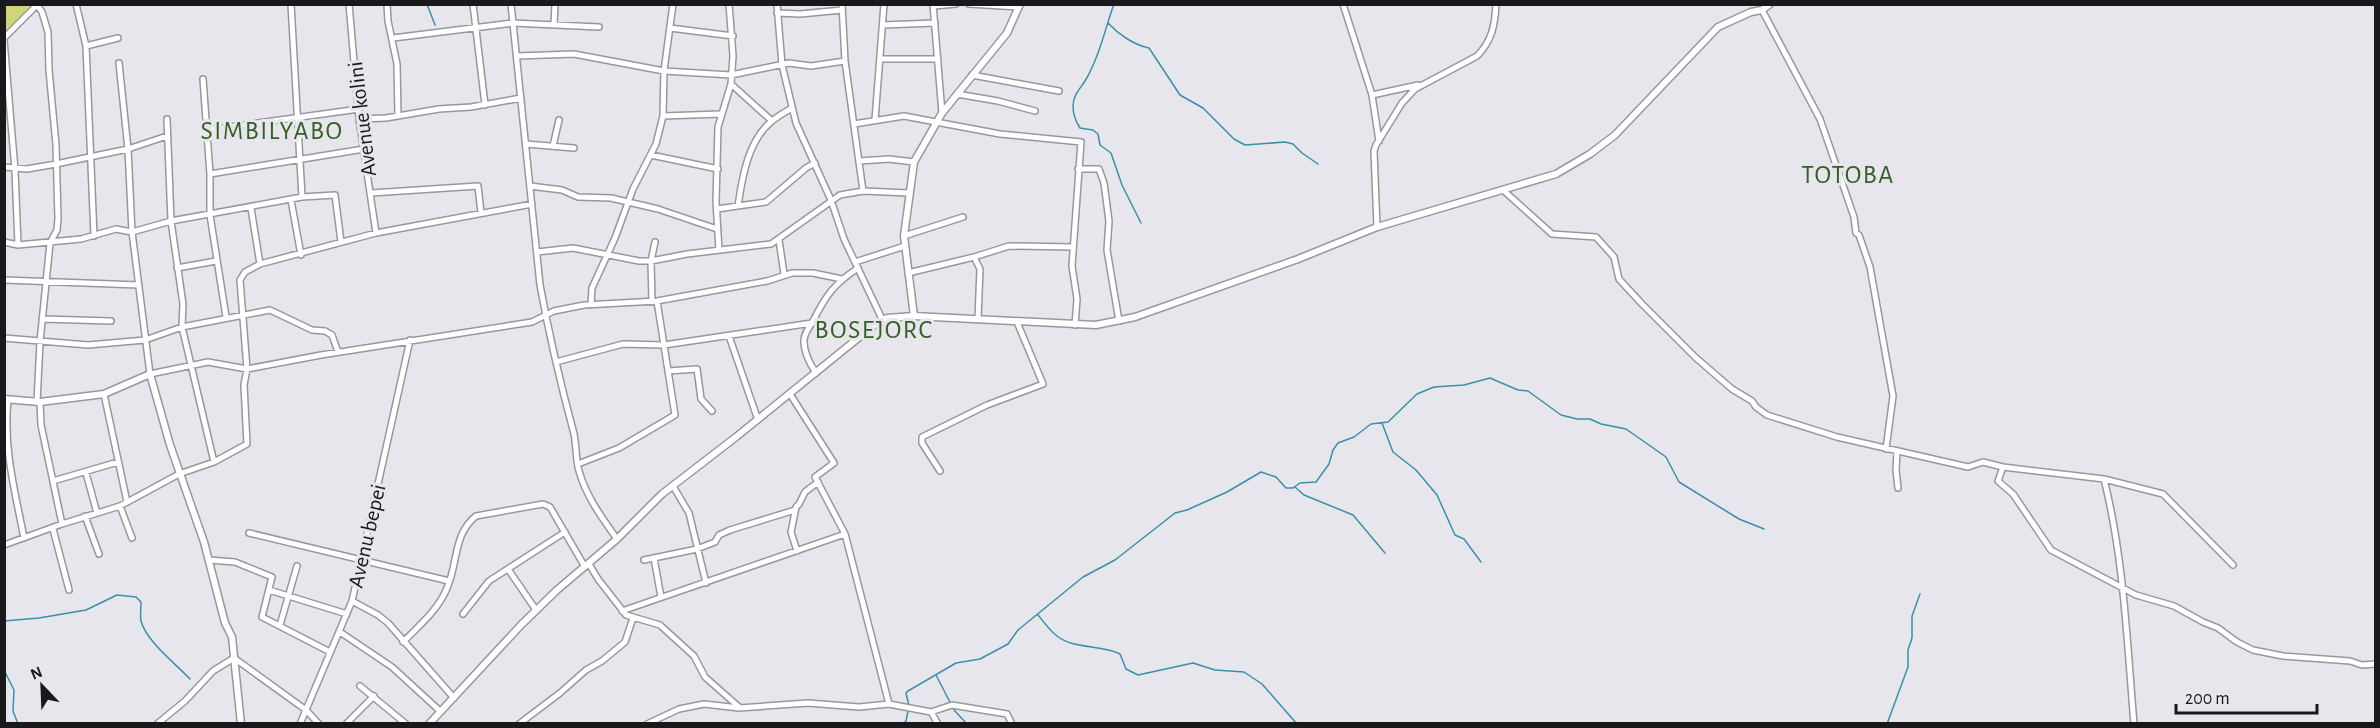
<svg xmlns="http://www.w3.org/2000/svg" width="2380" height="728" font-family="'Alegreya Sans',sans-serif">
	<style>
		.green { fill: #d0d678 }
		.lines { fill: none; stroke-linecap: round; stroke-linejoin: round }
		.stream { stroke: #3990aa; stroke-width: 1.5 }
		.minor-casing { stroke: #98979d; stroke-width: 8 }
		.tertiary-casing { stroke: #98979d; stroke-width: 9 }
		.minor { stroke: #fff; stroke-width: 5 }
		.tertiary { stroke: #fff; stroke-width: 6 }
		.labels { text-anchor: middle; dominant-baseline: central; stroke-width: 6; stroke-linejoin: round; paint-order: stroke }
		.street-label { font-size: 22px; fill: #19181a; stroke: #e8e6ed }
		.quarter-label { font-size: 26px; letter-spacing: 1.5px; fill: #345f25; stroke: #e8e6ed }
	</style>
	<rect width="100%" height="100%" fill="#e8e6ed"/>
	<path class="green" d="M5,4L33,5L5,33L4,5Z"/>
	<g class="lines">
		<path class="stream" d="M427,4L435,25
			M1114,4C1105,29 1099,58 1085,81C1080,89 1073,95 1073,106C1073,113 1076,122 1080,128L1093,130L1098,134L1100,145L1111,153L1122,185L1141,223
			M1108,23C1118,34 1134,45 1149,48L1180,95L1203,108L1234,139L1245,145L1285,142L1293,144L1302,153L1318,164
			M1382,423L1393,452L1416,470L1437,495L1455,535L1464,539L1481,562
			M1295,487L1304,495L1353,515L1385,553
			M1038,615C1044,622 1050,631 1057,636C1075,650 1100,644 1120,654L1126,669L1138,675L1193,663L1215,670L1244,672L1262,684L1297,724
			M4,621L39,618L86,610L117,595L136,597L141,602C141,608 140,615 141,621C146,641 176,664 190,679
			M4,670L14,690L13,711L18,724
			M936,675L954,710L967,724
			M909,706L906,693L908,691L956,663L980,659L1008,644L1018,630L1083,577L1115,560L1175,513L1187,510L1227,492L1261,472L1276,477L1286,488H1293L1300,483L1316,482L1329,464L1333,450L1338,443L1354,437L1371,424L1388,422L1417,394L1434,387L1464,385L1490,378L1518,390L1528,391L1561,415L1577,419H1590L1601,424L1626,429L1666,457L1679,482L1739,519L1764,529
			M868,724H881
			M902,724L906,721L908,711
			M1887,724L1908,667V650L1912,638V616L1920,594"/>
		<g class="minor-casing">
			<path id="minor" d="M76,4L86,46L94,236
				M291,4L302,197
				M349,4L359,119L376,233
				M387,4L388,21L397,64L398,116
				M473,4L485,105
				M511,4L540,285C549,334 560,382 573,430C577,443 575,457 579,471C586,496 602,518 617,539
				M777,4L782,65L796,123L831,200L844,239L882,319
				M842,4L845,61L863,191
				M933,4L942,113
				M969,4L1019,7
				M1343,4L1372,95L1379,141
				M37,5L42,12L48,32L49,70L56,145L58,219L57,230L50,243L40,342L37,402
				M934,6L956,4
				M1762,10L1820,119L1854,217L1856,233L1859,235L1870,267L1893,396L1886,449
				M777,13L800,14L842,10
				M554,24L555,4
				M883,25L935,23
				M670,28L733,36
				M4,38L38,4
				M393,38L513,23L599,27
				M4,40L15,170L18,245
				M86,46L118,38
				M517,56L574,54L664,71L731,75L789,63L811,66L845,61
				M880,59H938
				M119,63L128,149L132,232L150,374L208,362L247,369L321,355L532,322L554,311L584,305L657,301L767,281L792,273H813L842,279
				M972,75L1059,91
				M203,79L210,174V215L226,317
				M731,84L772,121
				M957,94L998,101L1035,111
				M1372,95L1418,85
				M663,116L720,114
				M167,119L171,221L183,304L182,327L214,462
				M359,119L386,118L439,109L471,107L521,98
				M875,120L884,4
				M854,124L904,116L1000,134L1081,142L1072,266L1077,299L1075,325
				M207,130L359,109
				M526,144L574,148
				M553,146L559,120
				M651,155L718,169
				M859,161L889,159L914,162
				M4,167L27,169L56,164L128,149L167,136
				M1078,169H1099L1104,183L1109,221L1107,250L1119,321
				M210,174L364,149
				M530,186L562,190L578,197L611,198L658,209L717,229
				M1503,190L1552,234L1596,237L1614,257L1619,279L1642,304L1695,357L1732,389L1752,401L1756,407L1767,415L1837,437L1968,467L1983,462L2003,467L2104,479L2163,494L2233,565
				M371,193L478,186L481,213
				M291,200L301,255
				M738,206C742,178 748,140 772,121C778,116 785,112 792,108
				M251,208L260,264
				M717,209L766,202L806,168L815,163
				M1377,227L1374,151L1376,145L1402,103L1415,89L1477,56C1492,41 1495,25 1496,4
				M904,236L963,217
				M779,240L784,274
				M4,242L18,245L81,239L116,229L132,232L171,221L302,197L335,195L341,242
				M719,250L716,201L718,127L731,84L733,56L729,4
				M537,252L573,248L639,261H651L687,254L771,244L840,195L863,191L909,193
				M974,257L980,269L978,318
				M855,262L905,246
				M177,268L216,261
				M908,273L974,257L1009,246L1073,247
				M4,280L139,285
				M652,302L651,261L655,242
				M591,305L592,288L615,238L633,189L656,144L663,116L664,71L673,4
				M42,319L111,321
				M729,336L758,420
				M4,338L88,345L145,340L182,327L270,310L312,330L325,331L332,335L338,352
				M556,362L623,344L664,345L812,323
				M668,371L697,369L701,399L712,411
				M816,373C810,364 804,352 804,342C803,334 810,327 813,321C826,295 834,284 858,268
				M104,394L127,502
				M790,394L834,463L815,477L845,534L889,704
				M8,400C3,448 15,491 24,538
				M40,402L41,425L62,524
				M1897,452L1896,470L1898,488
				M578,464L619,448L675,415L657,301
				M2003,467L1998,481L2013,494L2051,550L2136,595L2174,606L2203,622L2218,628L2237,642L2253,650L2283,656L2350,661L2362,665L2376,664
				M940,471L922,443V437L987,405L1043,384L1017,322
				M86,473L97,513
				M2104,479C2124,559 2127,642 2134,724
				M53,481L118,462
				M673,486L689,513L706,583
				M120,506L132,538
				M85,516L99,554
				M53,529L69,590
				M249,533L449,581
				M4,545L62,524L120,506L179,474L214,462L247,444L244,385L247,369L240,280L245,272L260,264L376,233L532,204
				M797,551L791,532L796,507L799,504L805,492L818,482
				M654,558L661,597
				M209,560L235,562L272,577L262,617L330,652
				M644,560L697,549L715,542L719,535L730,530L795,510
				M589,564L598,579L626,615L660,625L694,656L705,677L739,707
				M508,569L536,610
				M269,590L347,614
				M352,601L378,615L388,623L454,698
				M622,611L845,534
				M463,614L489,581L565,532
				M280,625L297,566
				M340,632L392,667L440,711
				M403,642C419,626 439,609 447,588C458,564 453,534 476,516L543,504L550,507L585,567
				M360,686L406,724
				M931,712L938,724
				M157,724L185,701L213,671L234,658L306,710L319,724
				M300,724L352,601L410,340
				M346,724L374,696
				M519,724L560,693L586,670L602,661L625,642L633,618
				M647,724L679,709L704,704L739,708L808,703L859,707L889,704L931,712L952,705L1007,714L1012,724"/>
		</g>
		<g class="tertiary-casing">
			<path id="tertiary" d="M914,316L904,236L914,162L942,113L1007,33L1020,4
				M4,399L40,402L104,394L150,374L170,445L204,542L225,623L232,637L241,724
				M429,724L521,625L557,590L617,539L662,494L736,437L878,322L887,318L914,316L1096,325L1135,317L1298,259L1377,227L1556,174L1590,154L1615,135L1718,27L1751,12L1762,10L1770,4"/>
		</g>
		<use href="#minor" class="minor"/>
		<use href="#tertiary" class="tertiary"/>
	</g>
	<g class="labels">
		<g class="street-label">
			<text transform="translate(362 119) rotate(-97)">Avenue kolini</text>
			<text transform="translate(367 536) rotate(-77)">Avenu bepei</text>
		</g>
		<g class="quarter-label">
			<text x="272" y="131">SIMBILYABO</text>
			<text x="1848" y="175">TOTOBA</text>
			<text x="874" y="330">BOSEJORC</text>
		</g>
	</g>
	<rect width="2380" height="728" fill="none" stroke="#19181a" stroke-width="12"/>
	<g transform="translate(42 686) rotate(337)" stroke="#e8e6ed" stroke-width="4.5" paint-order="stroke">
	<path d="M0-4.5L10 22L0 15L-10 22Z" fill="#19181a"/>
	<text y="-9" font-size="16" font-weight="bold" text-anchor="middle" fill="#19181a">N</text>
	</g>
	<path d="M2176 704v9h141v-9" fill="none" stroke="#19181a" stroke-width="3"/>
	<text x="2185" y="704" font-size="18" fill="#19181a" stroke="#e8e6ed" stroke-width="4.5" paint-order="stroke">200 m</text>
</svg>
